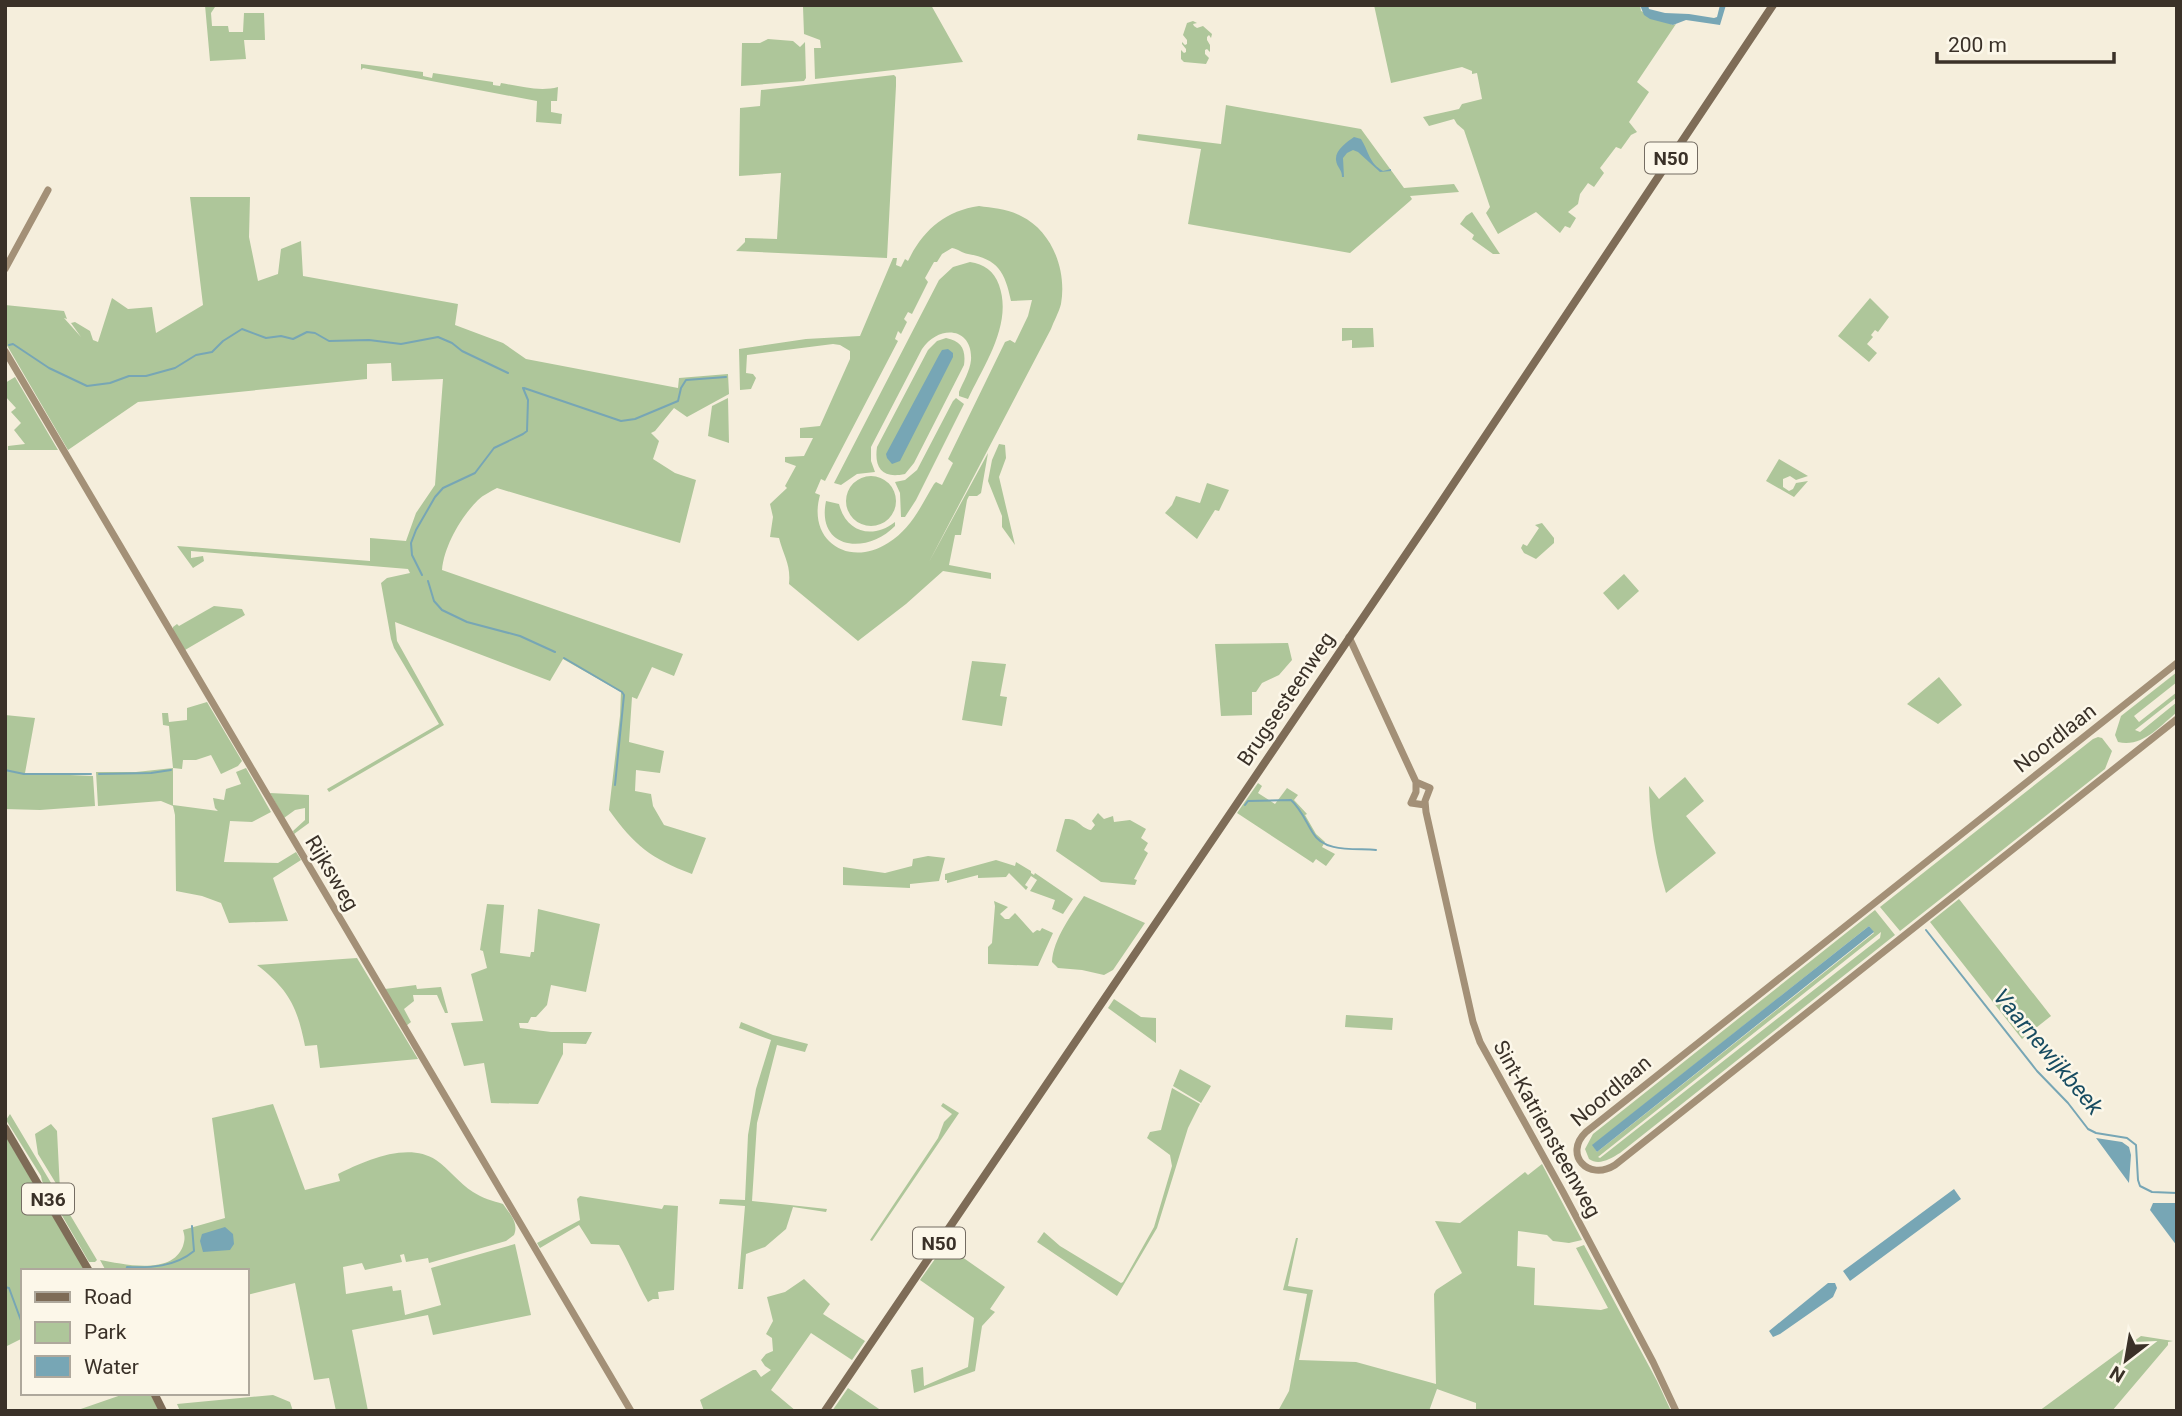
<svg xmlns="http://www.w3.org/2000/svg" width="2182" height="1416" font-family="Roboto,sans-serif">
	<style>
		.green { fill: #aec69a; fill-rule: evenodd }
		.water { fill: #77a6b5 }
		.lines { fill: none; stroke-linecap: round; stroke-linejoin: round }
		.stream { stroke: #77a6b5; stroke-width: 2 }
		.secondary { stroke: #a39077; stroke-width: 7 }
		.primary { stroke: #7e6c57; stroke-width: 8 }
		.labels { text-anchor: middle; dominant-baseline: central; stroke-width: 5; stroke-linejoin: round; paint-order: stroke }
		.shield { fill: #fcf7e9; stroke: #746c62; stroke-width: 2 }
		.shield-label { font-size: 19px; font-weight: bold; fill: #3a3128 }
		.street-label { font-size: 21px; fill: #3a3128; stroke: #fcf7e9 }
		.water-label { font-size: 23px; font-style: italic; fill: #184c61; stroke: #fcf7e9 }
	</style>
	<rect width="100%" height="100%" fill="#f5eedc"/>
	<path class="green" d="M205,5L215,7L211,13L212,26H228L229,32H243L244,13H264L265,40H244L246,59L210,61Z
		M800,5H931L963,62L815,79L814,48H821L820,40L804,34L803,7Z
		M1374,5H1640L1641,11L1673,25L1676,24L1637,82L1649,92L1629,122L1637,132L1631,135L1621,149L1616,147L1600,168L1604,173L1594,187L1588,183L1580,194L1578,204L1568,212L1576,218L1570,228L1565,226L1560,233L1536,212L1498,234L1486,213L1490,207L1464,130L1457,124L1454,119L1429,126L1423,117L1459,109L1462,104L1482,99L1477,73L1472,74V71L1462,67L1391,83Z
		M1193,21L1197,23L1193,24L1194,26L1197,28L1203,26L1212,34L1211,38L1209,35L1207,37V40L1210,45V52L1207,49L1205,50V54L1209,58L1206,64L1184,62L1181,59V50L1184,53L1186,52V49L1182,44V42L1185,45L1187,44V40L1183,35L1187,23Z
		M768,39L793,41L800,47L805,42L806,78L804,81L741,86L742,43H760Z
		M361,64L423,72V76L432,78L433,73L493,82V85L500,86L501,83C519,86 540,92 558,87L557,101H551V112L562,114L561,124L536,122L537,101L363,68L361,70Z
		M894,75L896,77V86L887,258L736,251L745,242V238L777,239L781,173L739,176L740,108L760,106L761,90Z
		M1226,105L1361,129L1404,188L1454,184L1459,192L1410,196L1412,199L1410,201L1350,253L1188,224L1201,149L1137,140L1138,134L1221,144Z
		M190,197H250L249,237L258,281L278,274L281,249L301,241L303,276L458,304L455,325L503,343L526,359L678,388L679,378L728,374L729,394L687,417L674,408L655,431L651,433L659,441L653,459L675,473L696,480L680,543L497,488C490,492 483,495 478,500C461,517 444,546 442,570L683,654L674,676L652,667L637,699L632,697L629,742L664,751L660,773L636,770L635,791L651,794L653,806L664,825L706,838L692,874C650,858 635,846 609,810L620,716L621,692L563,659L550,681L395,622L397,641L444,725L329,792L327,789L439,724L394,648L391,639L381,583L387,578L410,573L408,569L191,551V558L203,556L204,561L193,568L177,546L370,561V538L406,541L416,513L435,485L443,379L392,381L391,363L367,364V379L138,402L68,450L5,342V305L64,311L67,319L64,318L81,337L71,323L75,322L90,331L93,340L98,342L112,298L128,309L152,307L156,333L203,305Z
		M979,206C993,208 1008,209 1021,216C1052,231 1067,270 1061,304C1059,312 1054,321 1051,329L929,562L988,453L981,493L977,496H969L967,500L961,535H955L949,565L991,573V579L943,571L906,604L858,641L789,584C791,565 784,557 779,538L770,537L773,517L770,504L787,488L785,486L796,466L785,462V457L804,456L813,438H800V428L820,426L850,359V351L840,345L833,344L747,355L746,373L753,374L756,378L751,389L740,390L739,349L806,339L860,336L893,258H897L896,265L901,267L905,259L908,261C923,230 945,211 979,206ZM952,248C958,249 962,253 968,254C998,259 1005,272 1011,301L1032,300L1028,316L1015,343L1010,340L1005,342L948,459L953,463L942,485L936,482L934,484C921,506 911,529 888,543C849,568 807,541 820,495L815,493L821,479L825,481L898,341L895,339L898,331L901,334L907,322L904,319L908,312L912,314L928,282L925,278L934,262H937L942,254Z
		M1472,212L1500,254H1493L1472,239L1474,235L1460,224L1466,216Z
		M970,262C984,264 994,271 999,285C1013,324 984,365 968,399L959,396V392C963,382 970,371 971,360C973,327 939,324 922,349L871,447V461L875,472L857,474L841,485L834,483L939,280L953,267Z
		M1870,298L1889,317L1878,332L1875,330L1871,335L1873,337L1867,344L1877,353L1869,362L1838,336Z
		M1342,328H1373L1374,347L1352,348V340L1342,341Z
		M946,338C962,341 966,350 964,365L914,463L905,474C882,479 874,468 877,447L928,350L937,341Z
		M15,377L58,450H8V446L25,444L14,430L21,423L11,412L16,408L5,396V383Z
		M728,398L729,443L708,436L712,406Z
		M956,398L964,404L916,500L905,517H901L900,493L895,482L905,480L917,470L953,401Z
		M999,444L1005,445L1006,458L999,477L1015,545L1002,527V516L988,481L992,460Z
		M1779,459L1808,476L1796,480L1790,476L1783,479V487L1789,491L1793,489L1796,483L1808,481L1794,497L1766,481Z
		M846 501a25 25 0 1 1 50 0a25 25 0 1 1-50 0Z
		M1207,483L1229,490L1219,511L1215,510L1197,539L1165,513L1172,505L1176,496L1200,503Z
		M826,501L839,504C846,532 872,540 895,522V526C867,555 816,550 826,501Z
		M1542,523L1554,538V543L1536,559L1524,553L1521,548L1523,544L1527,546L1539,528L1535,525Z
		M1624,574L1639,591L1618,610L1603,593Z
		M214,606L242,609L245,615L185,650L173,631V627L177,624L179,626Z
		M1288,643L1292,660L1279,675L1262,683L1256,692H1252V715L1221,716L1215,644Z
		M972,661L1006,664L1000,696L1007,697L1002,726L962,720Z
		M2177,672V682L2134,716L2139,722L2177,692V697L2135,730L2140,732L2177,702V712C2160,726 2142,748 2118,742L2115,735L2121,716Z
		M1939,677L1962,705L1938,724L1907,704Z
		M207,702L242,761L238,766L221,774L211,755L196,760H183L182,769L173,768V805L218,811L215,808L213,798L224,800L226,789L241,784L236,772L246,768L271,812L252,822L230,821L224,862L278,863L296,852L301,860L273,878L288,921L229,923L221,903L202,896L176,891L175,815L173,806L161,801L98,806L96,772H136L173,768L169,726L163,725L162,713H168L169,722L187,720V708Z
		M5,715L35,718L25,773L93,776L95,806L40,810L5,809Z
		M2098,737L2102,738L2112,751L2105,769L1900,931L1880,907L2093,739Z
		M1685,777L1704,801L1686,816L1716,853L1666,893C1655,856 1650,824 1649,786L1659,799Z
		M1258,783L1262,786L1258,793L1275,804L1287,788L1298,795L1294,800L1307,814L1305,815L1316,834L1325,842L1322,847L1335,854L1326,866L1316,859L1313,863L1237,813Z
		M270,793L309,795V823L294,834L293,831L305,820V808L295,810L284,818Z
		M1098,813L1104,819L1113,816L1114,822L1130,820L1146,829L1141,838L1148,843L1144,850L1148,853L1134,879L1137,880L1135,885L1101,882L1056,851L1065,819C1079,818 1080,828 1091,830L1095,825L1092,821Z
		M928,856L945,858L939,881L910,884V888L843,885V867L885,873L912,866L913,859Z
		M996,860L1015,866L1016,862L1031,871V873L1034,875L1035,873L1073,899L1063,914L1052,909L1055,900L1030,891L1037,880L1031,876L1025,885L1028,887L1026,890L1009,873L1006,877L978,878V875L947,883V880H945V874Z
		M1084,896L1145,923L1113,970L1104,975L1082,970L1058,968L1052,962C1053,939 1072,914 1084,896Z
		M1959,899L2051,1016L2022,1039L1930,922Z
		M994,901L1008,907L1000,914L1005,919H1009L1015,913L1033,933L1037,930L1040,931L1042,928L1053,933L1038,966L988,964V947L992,943L995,906Z
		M487,904L504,905L500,953L530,957L531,952H534L538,909L600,924L586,992L551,985L547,1005L536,1017H531L528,1023H519L520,1028L551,1032H592L586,1044L563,1043V1054L538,1104L491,1103L484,1063L464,1066L451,1023L483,1021L471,974L487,968L483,951L480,950Z
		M1875,910L1895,935L1620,1153C1610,1159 1599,1166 1589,1159L1585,1149L1593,1134ZM1869,926L1874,933L1597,1152L1593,1145ZM1881,932L1880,938L1600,1158L1598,1157Z
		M357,958L418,1059L320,1068L317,1045L305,1046C297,1006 289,990 257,965Z
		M416,985L417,989L441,987L448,1013H445L437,995H413L414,1001L404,1009L411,1022L406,1026L385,989Z
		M1114,999L1141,1017L1156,1018V1043L1108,1008Z
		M1346,1015L1393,1018L1392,1030L1345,1027Z
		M741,1022L773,1035L808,1044L805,1052L777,1045L757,1123L752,1201L827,1209L826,1212L793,1207L786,1229L765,1247L746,1254L743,1289H738L745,1206L719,1204L720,1199L745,1200L748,1135L756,1089L771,1040L739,1028Z
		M1180,1069L1211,1086L1201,1103L1173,1086Z
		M1172,1088L1200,1104L1188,1128L1157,1228L1117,1296L1037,1242L1044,1232L1060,1246L1121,1283L1123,1282L1154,1227L1172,1166L1170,1155L1147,1138L1150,1132L1161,1130Z
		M943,1103L959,1113L872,1241L870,1240L938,1138L944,1122L952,1114L941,1106Z
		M273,1104L305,1190L340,1181L338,1174C364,1161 408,1141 436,1160C449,1169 459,1183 473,1192C482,1198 493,1201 503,1204C510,1214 519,1223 514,1235L506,1241L429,1263L428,1258L406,1262L404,1254L400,1255L402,1262L365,1270L362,1263L343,1267L346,1294L392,1286L393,1291L401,1290L405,1315L441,1305L431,1268L515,1244L531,1315L433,1335L428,1315L352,1330L368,1411H336L329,1378L314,1380L295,1283L247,1295V1271H106L100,1260C123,1264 172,1276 183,1246C185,1239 185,1237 183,1230L225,1218L212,1118Z
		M10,1114L97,1260L95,1262H89L42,1181L41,1176L6,1120Z
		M51,1124L57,1131L60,1190L38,1154L35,1134Z
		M5,1135L85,1271H23V1338L5,1347Z
		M1542,1164L1582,1240L1569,1243L1553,1241L1547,1235L1518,1231L1517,1266L1535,1268L1534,1305L1601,1310L1608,1308L1576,1248L1584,1245L1657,1381L1671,1411H1476V1403L1437,1389L1429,1411H1278L1289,1391L1307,1294L1283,1290L1296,1238H1298L1288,1286L1313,1290L1299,1360L1356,1362L1436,1384L1434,1294L1436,1290L1462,1273L1435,1221L1460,1223L1525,1172L1528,1175Z
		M580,1196L662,1209L664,1205L678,1206L674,1290L658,1292L659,1299H653L648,1302C637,1283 630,1264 619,1245L591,1244L579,1225L540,1248L537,1243L580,1220L577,1199Z
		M945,1245L1005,1287L990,1309L995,1312L982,1326L975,1371L914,1393L911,1370L923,1367L924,1386L968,1367L974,1318L920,1280Z
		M804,1279L830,1304L823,1314L865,1341L852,1360L811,1333L771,1390L796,1411H704L700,1400L753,1370H756L761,1377L771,1370L765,1366L761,1360L766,1354L773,1351L772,1338L766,1334L773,1321L767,1297L785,1292Z
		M2141,1336L2173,1341L2168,1342V1345L2112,1411H2039Z
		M848,1388L882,1411H832Z
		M127,1393H150L159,1411H75Z
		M273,1395L290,1402L293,1411H180L177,1404Z"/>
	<path class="water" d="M1640,5H1648L1649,9L1665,13L1689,14L1714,18L1717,17L1720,5H1726L1720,25L1686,20L1673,25L1650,19L1644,15Z
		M1354,137L1361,139C1369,152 1369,163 1383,171L1391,169V171L1380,172L1358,152L1353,150L1347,153L1343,158L1344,177H1342C1342,169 1337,168 1336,160C1335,150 1347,142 1354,137Z
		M948,349L953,353V357L900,461L892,464L887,458L886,454L939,355L942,350Z
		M1869,926L1874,932L1597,1152L1592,1145Z
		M2096,1138L2122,1142L2129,1147L2131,1155L2129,1183Z
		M1954,1189L1961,1199L1850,1281L1843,1271Z
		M2153,1203H2177V1246L2150,1210Z
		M225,1227L233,1234L234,1244L230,1250L203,1252L200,1241L202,1234Z
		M1828,1283H1835L1837,1288L1833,1297L1780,1334L1773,1337L1769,1331Z"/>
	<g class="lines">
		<path class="stream" d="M9,345L13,344L49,368L87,386L110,383L129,376H146L175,368L196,355L212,352L223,341L242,329L266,338L281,336L293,339L307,332L315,333L329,341L369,340L401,344L438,337L452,343L462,351L508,373
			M524,388L621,421L635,419L678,401L681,388L686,380L726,377
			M422,575L412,555L411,543L416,530L435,497L443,488L475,473L494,448L523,434L527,431L528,400L523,388
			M428,581L434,601L442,610L467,622L520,636L555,652
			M564,658L622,692L624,695L615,785
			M5,770L24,774H91
			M99,774L151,773L171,770
			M1245,805L1248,801L1291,800C1301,809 1306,822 1313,833C1324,853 1356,848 1376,850
			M1926,930L2037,1071L2068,1103L2088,1129L2096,1133L2127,1138L2136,1145L2138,1180L2140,1186L2152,1192L2177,1193
			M126,1271L127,1267C150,1268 175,1267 194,1251L192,1226
			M5,1287L9,1288L23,1326"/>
		<path class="secondary" d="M5,269L48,190
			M5,351L631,1411
			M1349,637L1416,782V792L1411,803L1425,805
			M2177,663L1586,1132C1563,1154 1588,1182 1615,1165L2177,719
			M1416,782L1430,788L1425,801L1426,812L1473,1022L1480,1042L1563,1192L1653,1362L1676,1411"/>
		<path class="primary" d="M5,1128L89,1271
			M154,1393L163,1411
			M825,1411L1432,516L1773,5"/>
	</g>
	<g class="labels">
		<g class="shield">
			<rect x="1645" y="142.5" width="52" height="31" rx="5"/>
			<rect x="22" y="1183.5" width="52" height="31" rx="5"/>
			<rect x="913" y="1227.5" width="52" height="31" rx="5"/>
		</g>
		<g class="shield-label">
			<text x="1671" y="158">N50</text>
			<text x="48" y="1199">N36</text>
			<text x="939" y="1243">N50</text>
		</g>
		<g class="street-label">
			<text transform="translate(1286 699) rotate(-56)">Brugsesteenweg</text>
			<text transform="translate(2055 738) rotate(-38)">Noordlaan</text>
			<text transform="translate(332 873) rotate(59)">Rijksweg</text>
			<text transform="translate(1611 1091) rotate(-40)">Noordlaan</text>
			<text transform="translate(1547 1129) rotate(61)">Sint-Katriensteenweg</text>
		</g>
		<g class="water-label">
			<text transform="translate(2048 1052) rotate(50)">Vaarnewijkbeek</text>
		</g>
	</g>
	<rect width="2182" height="1416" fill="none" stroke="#3a3128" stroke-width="14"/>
	<rect x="21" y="1269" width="228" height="126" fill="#fcf7e9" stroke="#aea89c" stroke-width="2"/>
	<rect x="35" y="1292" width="35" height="10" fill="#7e6c57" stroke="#aea89c" stroke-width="2"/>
	<text x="84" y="1304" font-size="21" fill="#3a3128">Road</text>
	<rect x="35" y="1322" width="35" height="21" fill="#aec69a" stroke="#aea89c" stroke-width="2"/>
	<text x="84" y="1339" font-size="21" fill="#3a3128">Park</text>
	<rect x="35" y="1356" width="35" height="21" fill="#77a6b5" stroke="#aea89c" stroke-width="2"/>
	<text x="84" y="1374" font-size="21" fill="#3a3128">Water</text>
	<g transform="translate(2126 1360) rotate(211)" stroke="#fcf7e9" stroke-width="5" paint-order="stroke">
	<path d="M0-5L12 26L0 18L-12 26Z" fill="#3a3128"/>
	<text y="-10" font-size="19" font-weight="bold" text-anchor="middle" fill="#3a3128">N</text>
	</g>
	<path d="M1937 52v10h177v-10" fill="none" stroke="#3a3128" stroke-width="3.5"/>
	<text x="1948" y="52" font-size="21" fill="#3a3128" stroke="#fcf7e9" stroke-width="5" paint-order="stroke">200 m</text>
</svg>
